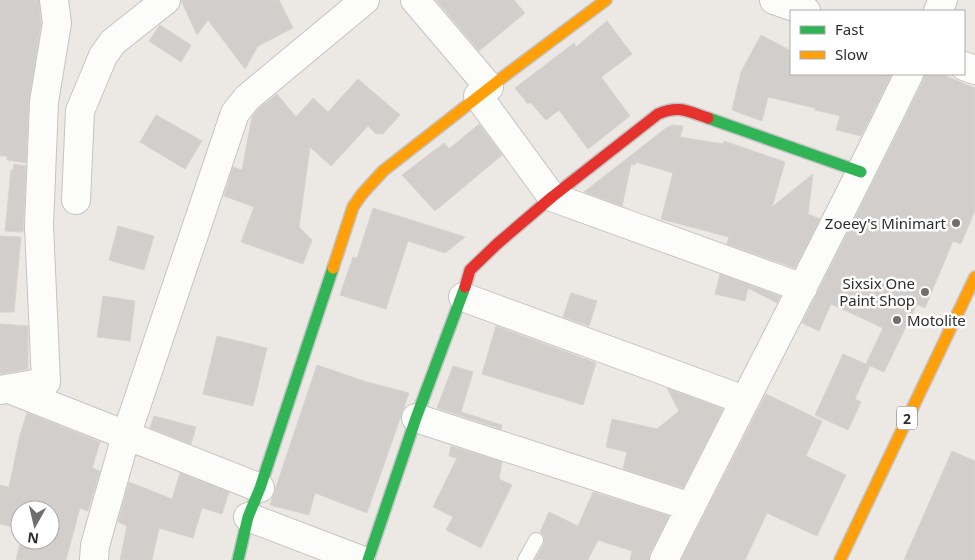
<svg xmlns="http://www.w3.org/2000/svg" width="975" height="560" font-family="'Noto Sans',sans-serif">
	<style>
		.building { fill: #d1cecb; stroke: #d7d4d0 }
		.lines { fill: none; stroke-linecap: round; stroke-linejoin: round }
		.lane-casing { stroke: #c5c4c5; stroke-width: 16 }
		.street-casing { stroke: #c5c4c5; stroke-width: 30 }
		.fast-casing { stroke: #c5c4c5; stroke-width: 14 }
		.slow-casing { stroke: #c5c4c5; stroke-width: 14 }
		.jam-casing { stroke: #c5c4c5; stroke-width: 14 }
		.lane { stroke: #fcfcfb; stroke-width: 14 }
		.street { stroke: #fcfcfb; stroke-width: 28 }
		.fast { stroke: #30b455; stroke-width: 11 }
		.slow { stroke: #ff9f0a; stroke-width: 11 }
		.jam { stroke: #e5322d; stroke-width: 11 }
		.poi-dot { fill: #706f6e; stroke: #fff; stroke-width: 2 }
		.labels { text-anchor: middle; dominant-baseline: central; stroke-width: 5; stroke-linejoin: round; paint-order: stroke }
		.shield { fill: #fff; stroke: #6d6d6d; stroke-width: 1 }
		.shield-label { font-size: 14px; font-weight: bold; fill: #2e2e2e }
		.poi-label { font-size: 15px; fill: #2e2e2e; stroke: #fff; text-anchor: end }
	</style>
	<rect width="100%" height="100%" fill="#ece8e4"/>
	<path class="building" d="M0,0H39L41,23L29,100L26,163L7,160V156H0Z
		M181,0H279L293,28L258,46L245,69L208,20L197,35Z
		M436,0H514L525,13L479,51Z
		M607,21L632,54L601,77L630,116L588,149L559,110L546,120L530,102L528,104L515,88L574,43L576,47Z
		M160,25L191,45L181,62L149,41Z
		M761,35L791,51V74H892L861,136L836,130L840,116L815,110V108L768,97L762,121L732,110L741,72Z
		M924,74H941L975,88V210L961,244L953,241L925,308L917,304L884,372L866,364L883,328L831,304L819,331L802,323L893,142L923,81Z
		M358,79L400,115L383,134H376L368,126L331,166L310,147L299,227L312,240L303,264L241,242L254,207L224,196L233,167L242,170L252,117L258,109L277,94L296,117L313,98L328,112Z
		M156,115L202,141L185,169L140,142Z
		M479,124L502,155L435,211L402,175L444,143L449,149Z
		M673,125L683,126L680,137L723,144L724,141L785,162L772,207L813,174L808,214L820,219L795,268L727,244L729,237L661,219L673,173L636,162L635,165L631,164L622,206L584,192L666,128Z
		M14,164L26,166L23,232L5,231L11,170H13Z
		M373,208L465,237L445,253L408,241L386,309L340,295L353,257L357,258Z
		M118,226L154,236L144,270L109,260Z
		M0,236L21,237L14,312H0Z
		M720,274L780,296L777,303L748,288L745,301L715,294Z
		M571,293L597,301L589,326L563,317Z
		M103,296L135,301L130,341L97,337Z
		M0,324L28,326V369L0,374Z
		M496,326L596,363L583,405L482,374Z
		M217,336L267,348L253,406L203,394Z
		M843,354L870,366L855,399L861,402L848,430L815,415Z
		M317,365L367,382L409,393L367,513L315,493L309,515L270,505Z
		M453,366L473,372L461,412L502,425L501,429L437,408Z
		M667,388L723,409L683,488L623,469L627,452L606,447L612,419L657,429L679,411Z
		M766,394L822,421L806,456L846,475L817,536L767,513L745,560H681Z
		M27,413L100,442L92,468L100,471L88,511L80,508L66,560H16L21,540H50V510H20V529L0,524V485L9,487L20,435Z
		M154,416L196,427L191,444L150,428Z
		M451,446L502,462L499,479L512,485L481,548L446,530L453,517L433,507L457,458L449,456Z
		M952,451L975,461V560H904Z
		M180,473L229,492L222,514L202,508L193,538L159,528L152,560H120L127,526L118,522L129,482L172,499Z
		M593,492L669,516L650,553L649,560H630L632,551L598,540L588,560H535L544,544V536L540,532L549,512L578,526Z"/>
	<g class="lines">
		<g class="lane-casing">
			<path id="lane" d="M525,560L536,540"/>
		</g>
		<g class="street-casing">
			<path id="street" d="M415,0L489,87
				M774,0L806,11
				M938,11L943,0
				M964,66L975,70
				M478,96L552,197L803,288
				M76,200L80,111L103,56L113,42L166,0
				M463,297L744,400
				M9,389L260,488
				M0,390L46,382L39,226L44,102L57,23L54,0
				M416,418L691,507
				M248,517L361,560
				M94,560L95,546L101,524L126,436L235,113L247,98L365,0
				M664,560C745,398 830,237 909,74"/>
		</g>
		<g class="fast-casing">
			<path id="fast" d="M708,118L861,172
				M238,560L248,517L260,488L333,268
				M368,560L416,418L465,287"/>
		</g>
		<g class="slow-casing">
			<path id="slow" d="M333,268L353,207L362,194L383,171L507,74L606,0
				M840,560L975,277"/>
		</g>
		<g class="jam-casing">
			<path id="jam" d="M465,287L470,270L497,244L552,197L658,114C679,105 687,111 708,118"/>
		</g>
		<use href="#lane" class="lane"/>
		<use href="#street" class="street"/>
		<use href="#fast" class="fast"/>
		<use href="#slow" class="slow"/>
		<use href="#jam" class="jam"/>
	</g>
	<g class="poi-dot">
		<circle cx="956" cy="223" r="5"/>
		<circle cx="925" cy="292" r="5"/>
		<circle cx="897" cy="320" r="5"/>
	</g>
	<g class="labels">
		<rect class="shield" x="897" y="406.5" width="20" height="23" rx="4"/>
		<g class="shield-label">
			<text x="907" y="418">2</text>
		</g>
		<g class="poi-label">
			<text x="946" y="223">Zoeey's Minimart</text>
			<text x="915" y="283">Sixsix One<tspan x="915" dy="17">Paint Shop</tspan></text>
			<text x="907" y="320" text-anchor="start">Motolite</text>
		</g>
	</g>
	<rect x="790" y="10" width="175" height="65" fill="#ffffff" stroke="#ababab"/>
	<rect x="800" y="26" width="25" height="8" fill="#30b455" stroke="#ababab"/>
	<text x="835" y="35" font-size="15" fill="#2e2e2e">Fast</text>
	<rect x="800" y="51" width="25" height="8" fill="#ff9f0a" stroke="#ababab"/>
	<text x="835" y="60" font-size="15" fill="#2e2e2e">Slow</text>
	<g transform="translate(35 525) rotate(188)"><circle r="24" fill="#ffffff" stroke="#ababab"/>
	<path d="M0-4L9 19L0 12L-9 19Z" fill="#706f6e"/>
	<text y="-8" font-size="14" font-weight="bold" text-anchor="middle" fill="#2e2e2e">N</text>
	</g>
</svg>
